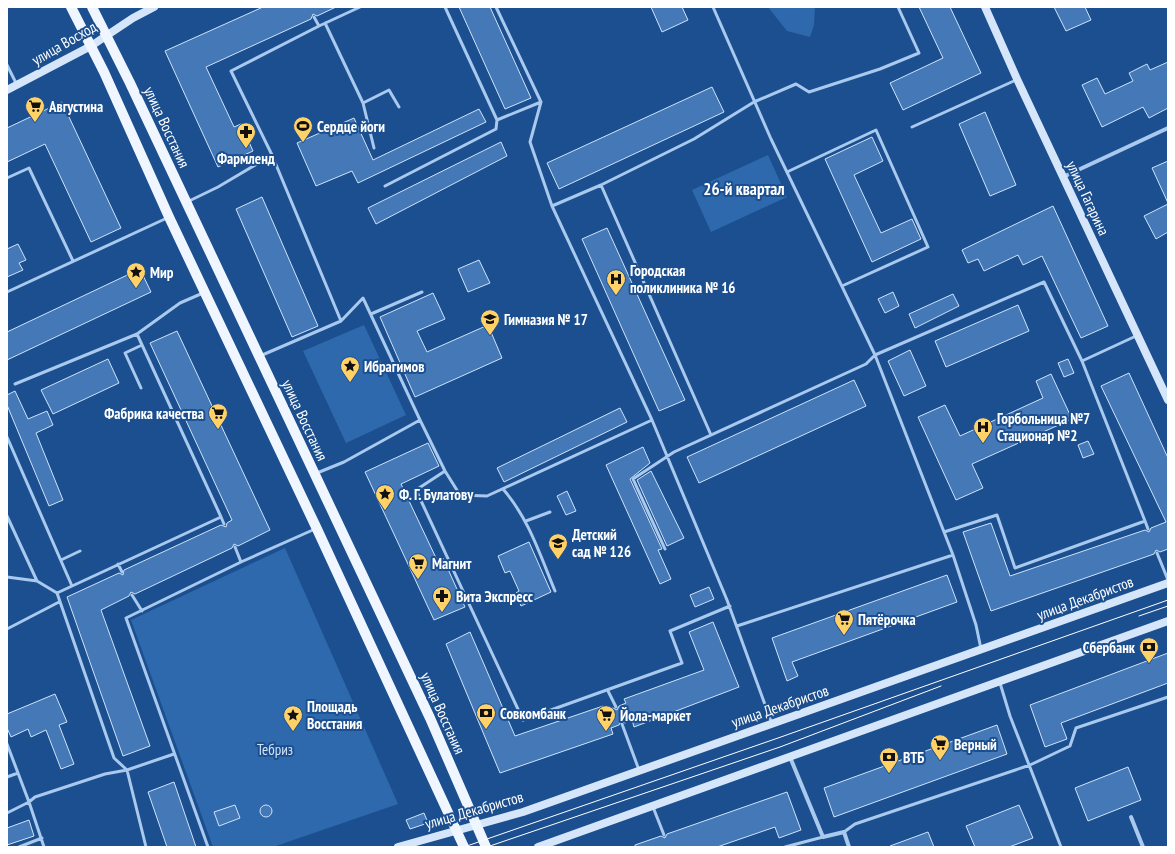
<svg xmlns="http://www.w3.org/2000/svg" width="1175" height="854" font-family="'PT Sans Narrow',sans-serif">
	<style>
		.green { fill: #2e69ad }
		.building { fill: #4478b7; stroke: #cfe3fa }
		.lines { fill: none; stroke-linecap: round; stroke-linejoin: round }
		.lane { stroke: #a9c9ee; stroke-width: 3 }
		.street { stroke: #a9c9ee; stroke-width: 4 }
		.secondary { stroke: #d6e6fa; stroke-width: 8 }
		.primary { stroke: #f0f6ff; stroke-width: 10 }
		.tram { stroke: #fff; stroke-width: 1 }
		.labels { text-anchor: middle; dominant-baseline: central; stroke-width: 4; stroke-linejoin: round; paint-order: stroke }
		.street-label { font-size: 15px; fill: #fff; stroke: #1b4f8f }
		.poi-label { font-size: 15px; font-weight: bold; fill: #fff; stroke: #1b4f8f; text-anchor: start }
		.park-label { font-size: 15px; fill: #cfe3fa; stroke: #1b4f8f }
		.quarter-label { font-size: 17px; font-weight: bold; fill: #fff; stroke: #1b4f8f }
	</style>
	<rect width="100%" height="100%" fill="#1b4f8f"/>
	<path class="green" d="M768,7H815L814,25L810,37L787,31Z
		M768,155L787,197L711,232L692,190Z
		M364,325L406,415L346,443L303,351Z
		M285,548L398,804L273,847H213L131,620Z"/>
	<path class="building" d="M263,7H336L317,16L313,14L311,19L206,67L234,127L241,124L253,151L218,167L165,51Z
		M459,7H490L531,98L505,109Z
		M651,7H682L688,20L662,32Z
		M919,7H950L981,73L903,110L890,83L943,58Z
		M1054,7H1085L1091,20L1066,31Z
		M1168,62V108L1149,118L1143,107L1102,127L1082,85L1097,78L1105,94L1133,81L1129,73L1147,64L1150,70Z
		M712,87L724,112L559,189L547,163Z
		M62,102L121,228L91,242L45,144L7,162V128Z
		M479,109L486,122L358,183L352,171L316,186L297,143L354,118L373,160Z
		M985,112L1016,185L990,196L959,124Z
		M872,137L883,161L854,175L881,233L912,219L921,239L872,262L825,159Z
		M501,142L507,156L376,224L368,208Z
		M1168,161V203L1152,168Z
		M262,197L318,326L292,337L236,209Z
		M1168,204V232L1156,239L1144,216Z
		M1053,206L1108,326L1081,338L1042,256L1023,265L1018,255L984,271L978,259L968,263L962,250Z
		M607,228L685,400L659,411L582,239Z
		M18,244L26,260L19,263L23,270L7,277V249Z
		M479,260L490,283L468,292L458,269Z
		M140,269L151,292L7,360V332Z
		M893,292L899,306L885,313L878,299Z
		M433,293L445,319L417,331L427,352L488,325L502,358L415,397L380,317Z
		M953,294L959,306L915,328L909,314Z
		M1018,305L1029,331L946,367L935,341Z
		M177,331L270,530L238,546L234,544L232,548L135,594L131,592L129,596L101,610L150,746L123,756L67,597L119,573L123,575L124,570L221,525L226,527L227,523L232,520L150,343Z
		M910,350L926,386L904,396L888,361Z
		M108,359L119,383L53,414L41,390Z
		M1068,359L1074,373L1064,377L1058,363Z
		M1129,373L1168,458V549L1160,552L1156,550L1154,554L991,611L963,532L991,523L1010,576L1145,530L1149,532L1151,528L1166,522L1101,386Z
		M1051,374L1072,419L972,464L983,488L956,500L918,417L945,405L960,436L1043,398L1036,381Z
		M854,380L866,406L699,483L687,457Z
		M15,391L28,419L47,411L53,425L36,433L63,500L49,506L7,405V395Z
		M620,408L627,422L504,482L497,468Z
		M1088,441L1094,454L1083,458L1078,445Z
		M428,443L439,466L401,484L437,560L443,558L465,607L434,620L365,472Z
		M643,447L650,463L630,479L662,549L658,550L671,579L660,584L606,465Z
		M651,471L684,538L667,546L637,480Z
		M567,491L576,511L566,515L557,496Z
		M529,542L551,592L521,606L516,593L519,591L510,571L505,573L498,556Z
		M947,575L957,602L792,662L798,676L787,681L772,638Z
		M709,587L714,599L695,607L690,595Z
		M713,622L739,687L634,727L632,720L625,723L621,721L619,725L611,728L613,734L500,773L446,644L470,632L515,736L603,706L605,710L613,708L617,710L619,706L626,703L624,699L704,670L689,632Z
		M1168,653V683L1061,723L1067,739L1045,747L1030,705Z
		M55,694L67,722L59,725L74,764L61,769L46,730L31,737L28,729L11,737L7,728V714Z
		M997,725L1007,754L834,817L824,788Z
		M1128,767L1141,800L1088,821L1075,788Z
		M174,782L196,847H167L148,792Z
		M787,792L801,830L779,838L775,827L717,847H635V845L661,836L665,838L667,834Z
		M235,805L240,818L219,826L214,812Z
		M1019,805L1033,838L1009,847H975L966,826Z
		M260 811a6 6 0 1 1 12 0a6 6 0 1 1-12 0Z
		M424,813L428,823L410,829L406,820Z
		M29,820L34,836L7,845V828Z
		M928,832L934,847H891L890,846Z"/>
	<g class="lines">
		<path class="lane" d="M496,7L541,102L497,120
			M713,7L771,139L875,355L1044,282L1082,361L1145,521L1015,568L997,515L944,532
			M314,17L319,26L360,7
			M325,23L363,103L374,148
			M7,65L16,83
			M541,102L530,142L552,206L652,420L727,600L772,724
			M363,103L389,90L399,107
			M912,127L1016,80
			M272,155L341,321
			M787,172L876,130L928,247L842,286
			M7,178L29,168L73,261
			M601,185L711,435
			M385,186L496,129L497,120L445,7
			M187,202L218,187L272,155L231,71L319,26
			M552,206L601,185L694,139L754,102L796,84L809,92L880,69L919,53L898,7
			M7,292L167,218
			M371,314L422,292
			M260,356L341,321L363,298L420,420
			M1082,361L1136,336
			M15,384L137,334
			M141,388L125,353L142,345
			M7,437L72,586
			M445,471L416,490L523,720L682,663L670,631L730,606
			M317,473L344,462L420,420L445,471L460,495L487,496L652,420
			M503,489C529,519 540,555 555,591
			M7,516L37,581
			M221,517L224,524
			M526,521L550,512
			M1145,521L1148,529
			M235,547L241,562
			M665,549L633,479L674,452L866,364L875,355L953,555L976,625L981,649
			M1157,553L1168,580
			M61,560L80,551
			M118,564L122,572
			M7,577L37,581L57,593
			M132,595L142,611
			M737,626L953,555
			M7,629L59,602
			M1000,683L1010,716L1061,847
			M608,691L616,707
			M622,724L639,770
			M7,744L29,802L7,813
			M7,777L18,773
			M653,807L664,835
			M844,832L855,824L1030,765L1070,746L1076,728L1168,697
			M19,847L42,838
			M44,847L29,802L35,797L105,774L127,770L174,754
			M146,847L127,770L114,758L57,593L221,517L137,334L180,303L203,293
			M208,847L126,618L241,562L315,529
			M785,847L823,837"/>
		<path class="street" d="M1063,177L1168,128
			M790,757L823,837L844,832L849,847
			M1131,817L1143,847"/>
		<path class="secondary" d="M985,7L1017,79L1168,400
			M7,90L91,46L133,18L154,7
			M398,847L523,812L1168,583
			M538,847L1168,621"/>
		<path class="primary" d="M71,7L104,72L169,217L317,529L464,847
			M92,7L130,83L430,718L486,847"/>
		<path class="tram" d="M1139,616L1168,606
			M464,847L778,738L1168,600
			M487,847L780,747L941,686"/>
	</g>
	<defs>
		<g id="supermarket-pin" transform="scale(1)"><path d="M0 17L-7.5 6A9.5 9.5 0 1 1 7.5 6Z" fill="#ffd166" stroke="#1b4f8f"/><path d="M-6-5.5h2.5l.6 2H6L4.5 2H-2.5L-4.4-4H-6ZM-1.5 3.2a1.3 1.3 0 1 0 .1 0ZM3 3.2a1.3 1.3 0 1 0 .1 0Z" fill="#111"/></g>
		<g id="stadium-pin" transform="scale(1)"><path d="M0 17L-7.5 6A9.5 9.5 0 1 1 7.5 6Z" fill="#ffd166" stroke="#1b4f8f"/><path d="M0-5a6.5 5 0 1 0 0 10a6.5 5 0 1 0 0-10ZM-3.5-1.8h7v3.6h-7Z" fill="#111"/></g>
		<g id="pharmacy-pin" transform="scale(1)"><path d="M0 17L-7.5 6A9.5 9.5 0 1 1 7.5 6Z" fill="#ffd166" stroke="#1b4f8f"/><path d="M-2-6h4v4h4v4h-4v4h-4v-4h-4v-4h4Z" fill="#111"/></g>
		<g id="sight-pin" transform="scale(1)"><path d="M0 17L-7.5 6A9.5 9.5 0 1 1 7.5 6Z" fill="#ffd166" stroke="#1b4f8f"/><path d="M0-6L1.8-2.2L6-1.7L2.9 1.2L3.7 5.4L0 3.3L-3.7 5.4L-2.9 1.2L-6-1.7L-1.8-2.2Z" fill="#111"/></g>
		<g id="hospital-pin" transform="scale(1)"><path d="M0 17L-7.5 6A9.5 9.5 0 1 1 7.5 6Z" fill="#ffd166" stroke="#1b4f8f"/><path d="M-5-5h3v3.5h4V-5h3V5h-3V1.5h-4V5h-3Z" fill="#111"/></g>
		<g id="school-pin" transform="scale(1)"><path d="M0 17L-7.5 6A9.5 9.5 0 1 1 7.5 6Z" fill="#ffd166" stroke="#1b4f8f"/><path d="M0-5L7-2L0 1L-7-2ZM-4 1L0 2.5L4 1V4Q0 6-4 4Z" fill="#111"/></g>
		<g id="bank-pin" transform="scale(1)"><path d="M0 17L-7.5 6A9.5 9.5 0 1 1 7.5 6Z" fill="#ffd166" stroke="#1b4f8f"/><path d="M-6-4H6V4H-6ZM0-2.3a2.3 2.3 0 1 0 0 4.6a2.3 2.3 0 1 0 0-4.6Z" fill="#111"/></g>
	</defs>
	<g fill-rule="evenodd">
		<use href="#supermarket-pin" x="35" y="106"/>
		<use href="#stadium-pin" x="303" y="126"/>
		<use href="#pharmacy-pin" x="246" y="132"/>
		<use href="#sight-pin" x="136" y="272"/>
		<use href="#hospital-pin" x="616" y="279"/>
		<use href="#school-pin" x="490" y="319"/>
		<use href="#sight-pin" x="350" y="366"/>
		<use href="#supermarket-pin" x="218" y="413"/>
		<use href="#hospital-pin" x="983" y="427"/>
		<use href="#sight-pin" x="385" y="494"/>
		<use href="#school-pin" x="558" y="543"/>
		<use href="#supermarket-pin" x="418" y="563"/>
		<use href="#pharmacy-pin" x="442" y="596"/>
		<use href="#supermarket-pin" x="844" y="619"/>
		<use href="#bank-pin" x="1149" y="647"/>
		<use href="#bank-pin" x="486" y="713"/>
		<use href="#sight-pin" x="293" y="715"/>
		<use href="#supermarket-pin" x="606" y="715"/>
		<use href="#supermarket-pin" x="940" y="744"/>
		<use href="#bank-pin" x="889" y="757"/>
	</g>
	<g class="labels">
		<g class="street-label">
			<text transform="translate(64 43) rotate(-30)">улица Восход</text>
			<text transform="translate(167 127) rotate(65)">улица Восстания</text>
			<text transform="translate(1088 198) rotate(65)">улица Гагарина</text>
			<text transform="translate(305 420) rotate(65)">улица Восстания</text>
			<text transform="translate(1085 598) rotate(-20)">улица Декабристов</text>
			<text transform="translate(780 706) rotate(-19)">улица Декабристов</text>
			<text transform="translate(443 713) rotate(66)">улица Восстания</text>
			<text transform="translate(474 810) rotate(-16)">улица Декабристов</text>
		</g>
		<g class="poi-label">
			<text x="49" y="106">Августина</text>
			<text x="317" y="126">Сердце йоги</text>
			<text x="246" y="158" text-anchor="middle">Фармленд</text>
			<text x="630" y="270">Городская<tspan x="630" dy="17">поликлиника № 16</tspan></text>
			<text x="150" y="272">Мир</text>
			<text x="504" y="319">Гимназия № 17</text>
			<text x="364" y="366">Ибрагимов</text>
			<text x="204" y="413" text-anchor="end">Фабрика качества</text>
			<text x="997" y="418">Горбольница №7<tspan x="997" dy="17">Стационар №2</tspan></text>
			<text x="399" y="494">Ф. Г. Булатову</text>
			<text x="572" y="534">Детский<tspan x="572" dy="17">сад № 126</tspan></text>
			<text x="432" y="563">Магнит</text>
			<text x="456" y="596">Вита Экспресс</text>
			<text x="858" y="619">Пятёрочка</text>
			<text x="1135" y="647" text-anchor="end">Сбербанк</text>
			<text x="307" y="706">Площадь<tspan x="307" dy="17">Восстания</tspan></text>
			<text x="500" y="713">Совкомбанк</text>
			<text x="620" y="715">Йола-маркет</text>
			<text x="954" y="744">Верный</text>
			<text x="903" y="757">ВТБ</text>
		</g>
		<g class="park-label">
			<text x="275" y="749">Тебриз</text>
		</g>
		<g class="quarter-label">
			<text x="744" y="189">26-й квартал</text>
		</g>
	</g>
	<rect width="1175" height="854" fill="none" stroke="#ffffff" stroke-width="16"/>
</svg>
